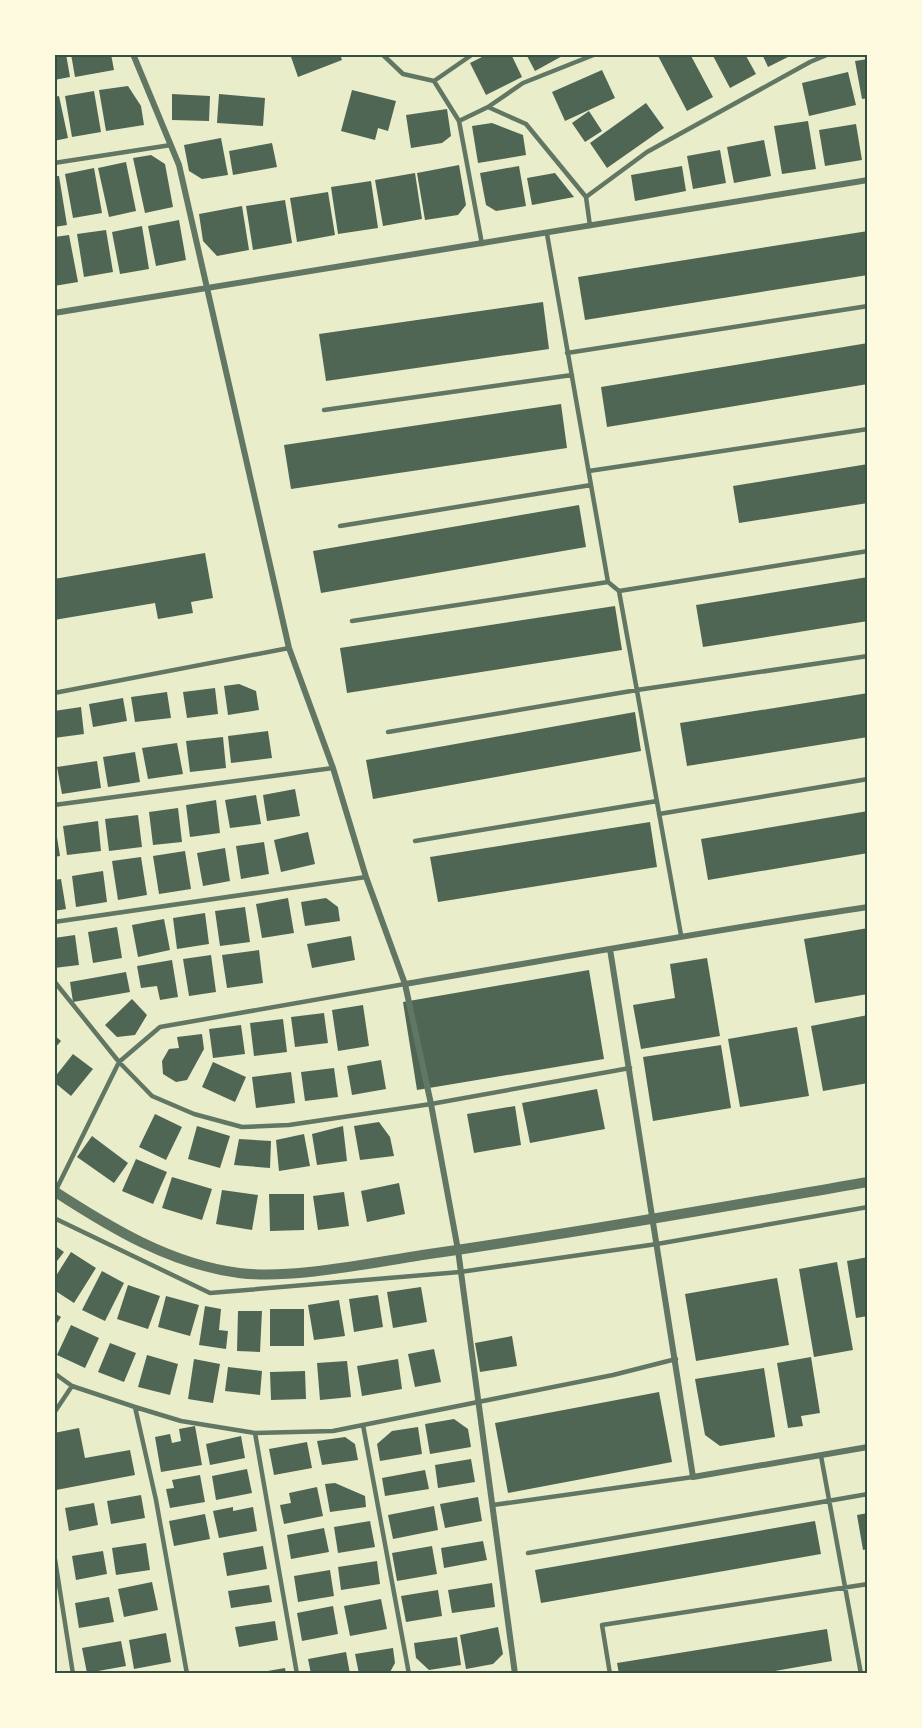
<svg xmlns="http://www.w3.org/2000/svg" width="922" height="1728" font-family="'Titillium Web',sans-serif">
	<style>
		.building { fill: #4f6655 }
		.lines { fill: none; stroke-linecap: round; stroke-linejoin: round }
		.service { stroke: #617663; stroke-width: 4.5 }
		.minor { stroke: #617663; stroke-width: 6 }
		.tertiary { stroke: #617663; stroke-width: 10 }
		.neatline { fill: none; stroke: #344e41; stroke-width: 2 }
	</style>
	<rect width="100%" height="100%" fill="#e9edc9"/>
	<path class="building" d="M54,54H66L70,77L54,80Z
		M71,54H111L114,70L75,77Z
		M290,54H340L342,60L298,77Z
		M488,54H511L522,77L486,95L470,63Z
		M526,54H566L535,71Z
		M657,54H690L713,97L687,111Z
		M712,54H745L756,74L730,88Z
		M762,54H794L768,67Z
		M868,59V98L862,99L855,61Z
		M602,70L615,98L565,121L552,92Z
		M848,72L856,105L809,116L802,83Z
		M128,86L141,106L144,125L106,131L99,90Z
		M352,90L396,101L388,131L378,128L375,140L341,131Z
		M94,91L101,132L72,137L65,96Z
		M172,94L210,96L209,121L172,120Z
		M219,94L265,98L263,126L217,123Z
		M59,96L68,138L54,141V97Z
		M646,103L664,128L607,168L590,143Z
		M447,109L451,136L442,143L411,148L406,115Z
		M589,111L602,131L585,142L572,123Z
		M808,121L816,169L782,174L774,126Z
		M492,123L523,135L526,155L478,163L472,126Z
		M856,124L862,160L825,166L819,130Z
		M221,138L228,175L202,179L189,171L184,145Z
		M764,140L771,176L734,183L727,147Z
		M272,143L277,167L233,175L229,151Z
		M720,150L726,183L693,189L687,156Z
		M151,155L165,164L173,207L145,213L133,158Z
		M126,162L136,211L109,217L98,168Z
		M459,165L466,205L458,215L425,220L417,173Z
		M519,166L526,206L496,211L486,205L480,173Z
		M682,166L686,191L635,201L631,175Z
		M94,168L102,213L73,218L65,174Z
		M415,173L422,219L383,226L375,180Z
		M555,173L574,197L532,205L527,178Z
		M54,176H59L67,225L54,227Z
		M371,181L378,228L338,234L331,187Z
		M328,192L335,235L297,242L290,198Z
		M285,200L292,243L253,250L246,206Z
		M242,206L249,250L217,256L203,241L199,214Z
		M179,220L186,260L156,266L148,226Z
		M142,226L149,269L120,274L112,232Z
		M106,230L113,272L84,277L77,234Z
		M868,231V275L585,320L578,277Z
		M69,235L78,282L54,286V237Z
		M543,302L549,349L326,381L319,334Z
		M868,343V384L607,427L601,387Z
		M561,404L567,448L291,489L284,445Z
		M868,464V503L739,523L733,486Z
		M579,505L586,547L321,593L313,551Z
		M205,553L213,598L191,602L193,613L158,619L155,603L54,620V579Z
		M868,577V621L703,647L696,605Z
		M615,606L622,650L347,693L340,648Z
		M239,684L256,691L259,710L228,715L224,686Z
		M215,688L218,714L187,718L183,692Z
		M167,692L171,718L135,722L131,697Z
		M868,693V737L687,766L680,723Z
		M123,698L127,721L93,727L89,704Z
		M81,707L84,734L54,738V711Z
		M635,712L641,751L373,799L366,760Z
		M268,731L272,758L231,763L228,736Z
		M223,737L226,768L190,772L186,741Z
		M177,743L183,774L148,779L142,748Z
		M135,752L140,782L108,787L103,757Z
		M97,761L101,788L62,794L57,767Z
		M295,789L300,816L267,821L263,795Z
		M256,795L261,824L230,828L225,800Z
		M216,800L220,833L190,837L186,805Z
		M178,808L182,842L153,845L149,812Z
		M868,811V853L708,880L701,839Z
		M138,815L142,847L109,851L105,819Z
		M98,821L101,851L67,855L63,826Z
		M650,822L657,867L438,902L430,857Z
		M54,831H56L60,856L54,857Z
		M308,832L315,864L281,872L274,840Z
		M264,842L269,874L241,879L236,846Z
		M225,848L230,881L203,886L197,853Z
		M185,851L191,889L159,894L153,856Z
		M141,857L147,895L118,900L112,861Z
		M103,871L107,902L76,907L72,876Z
		M61,879L66,909L54,911V880Z
		M288,898L294,933L262,938L256,904Z
		M326,898L338,907L340,921L305,926L301,902Z
		M245,907L250,942L220,946L215,911Z
		M205,913L209,944L177,949L173,918Z
		M164,919L170,950L138,957L132,925Z
		M117,927L122,958L93,963L88,932Z
		M868,928V994L815,1003L804,939Z
		M75,935L79,965L54,968V938Z
		M351,936L355,960L312,968L307,944Z
		M259,950L263,983L227,988L222,955Z
		M211,955L216,992L189,996L183,959Z
		M707,958L720,1036L641,1049L633,1005L675,998L670,964Z
		M172,960L178,997L160,1000L157,986L141,988L137,966Z
		M589,970L604,1059L417,1090L403,1002Z
		M126,972L130,992L73,1002L70,982Z
		M132,999L147,1015L135,1035L117,1037L105,1025Z
		M363,1005L369,1046L338,1051L332,1010Z
		M324,1013L328,1043L295,1047L291,1017Z
		M868,1015V1083L823,1091L811,1026Z
		M283,1019L287,1052L254,1056L250,1023Z
		M241,1025L245,1054L213,1058L209,1029Z
		M797,1027L809,1096L740,1107L728,1039Z
		M202,1034L204,1049L187,1080L176,1082L163,1074L162,1061L169,1049L179,1048L177,1037Z
		M54,1035L61,1041L54,1049Z
		M721,1045L731,1108L653,1121L643,1057Z
		M73,1054L93,1069L71,1096L54,1082V1078Z
		M381,1060L386,1089L352,1095L347,1066Z
		M213,1062L246,1077L235,1102L202,1087Z
		M334,1068L338,1097L305,1101L301,1072Z
		M291,1072L295,1103L256,1108L252,1077Z
		M597,1089L605,1129L530,1143L522,1103Z
		M515,1106L521,1145L474,1153L467,1114Z
		M155,1114L182,1127L166,1160L139,1147Z
		M379,1122L390,1137L394,1156L360,1160L354,1126Z
		M197,1126L230,1136L220,1168L188,1159Z
		M343,1126L347,1161L317,1165L312,1134Z
		M304,1134L310,1166L279,1171L276,1140Z
		M92,1136L128,1163L114,1183L77,1157Z
		M239,1139L271,1141L270,1168L234,1165Z
		M136,1159L167,1172L153,1204L122,1191Z
		M172,1177L212,1189L202,1220L162,1208Z
		M399,1183L405,1214L367,1222L361,1191Z
		M222,1190L258,1195L252,1230L216,1224Z
		M344,1192L349,1226L318,1230L313,1196Z
		M269,1194H304V1230L270,1231Z
		M54,1245L64,1252L54,1265Z
		M71,1252L96,1268L74,1303L54,1290V1279Z
		M868,1257V1316L856,1318L847,1261Z
		M837,1262L853,1350L814,1357L799,1269Z
		M102,1271L124,1283L105,1321L82,1310Z
		M777,1278L789,1345L696,1361L685,1294Z
		M128,1285L160,1296L148,1329L117,1319Z
		M421,1287L427,1322L393,1328L387,1292Z
		M378,1295L383,1327L354,1332L349,1299Z
		M166,1296L199,1305L190,1336L158,1327Z
		M339,1300L345,1336L314,1340L308,1305Z
		M205,1306L221,1309L219,1330L228,1331L226,1349L199,1345Z
		M270,1309H304V1346H270Z
		M238,1311H262L260,1352L237,1351Z
		M54,1313L61,1317L54,1328Z
		M71,1325L99,1338L85,1368L57,1355Z
		M512,1336L517,1366L480,1372L475,1343Z
		M110,1343L136,1353L124,1382L98,1372Z
		M434,1349L441,1382L415,1387L408,1354Z
		M147,1355L178,1364L170,1395L138,1387Z
		M811,1357L820,1413L801,1416L803,1426L788,1428L777,1363Z
		M194,1359L220,1364L213,1403L188,1399Z
		M398,1359L402,1389L362,1396L357,1366Z
		M347,1361L351,1397L320,1400L317,1363Z
		M228,1367L262,1371L260,1395L225,1391Z
		M764,1368L775,1437L720,1446L705,1435L695,1379Z
		M305,1371L306,1399L271,1400L270,1372Z
		M659,1392L672,1462L508,1493L495,1423Z
		M454,1419L468,1429L471,1447L430,1454L425,1424Z
		M195,1426L202,1465L161,1472L155,1437L170,1434L172,1443L181,1441L179,1429Z
		M418,1427L422,1454L380,1461L377,1444L392,1431Z
		M79,1428L85,1458L130,1450L135,1475L56,1490L54,1433Z
		M241,1436L245,1458L210,1465L206,1444Z
		M345,1437L355,1444L358,1460L322,1465L317,1441Z
		M307,1442L312,1468L274,1475L269,1449Z
		M471,1459L475,1482L438,1488L435,1465Z
		M247,1469L252,1493L216,1500L212,1476Z
		M425,1470L429,1489L385,1496L382,1478Z
		M200,1475L205,1502L170,1508L166,1489L174,1488L172,1480Z
		M335,1483L365,1496L366,1507L330,1512L325,1484Z
		M317,1487L323,1516L284,1524L280,1505L291,1503L289,1493Z
		M141,1495L145,1518L111,1524L107,1501Z
		M478,1497L482,1521L445,1528L440,1504Z
		M94,1503L98,1525L69,1531L65,1508Z
		M434,1506L438,1530L393,1539L388,1515Z
		M233,1507V1511L253,1507L257,1531L219,1538L213,1511Z
		M868,1513V1549L863,1550L857,1515Z
		M205,1514L210,1539L174,1546L169,1521Z
		M370,1521L375,1547L338,1553L334,1527Z
		M815,1521L821,1554L541,1603L535,1570Z
		M324,1528L329,1552L291,1559L287,1535Z
		M483,1541L487,1560L444,1568L441,1548Z
		M146,1543L150,1570L116,1575L112,1548Z
		M263,1546L267,1569L227,1576L223,1553Z
		M432,1546L437,1574L397,1581L392,1553Z
		M103,1551L107,1574L76,1580L72,1556Z
		M377,1561L380,1584L341,1590L338,1567Z
		M330,1570L334,1596L298,1602L294,1576Z
		M152,1582L158,1610L124,1617L118,1589Z
		M492,1583L495,1607L452,1613L448,1590Z
		M269,1585L272,1602L231,1608L228,1591Z
		M438,1590L442,1616L406,1622L401,1596Z
		M109,1597L114,1622L79,1628L75,1603Z
		M381,1599L387,1629L350,1636L344,1606Z
		M333,1606L338,1634L302,1641L297,1613Z
		M275,1621L278,1640L239,1647L235,1627Z
		M498,1627L503,1654L493,1664L466,1669L460,1635Z
		M827,1629L832,1661L757,1674H619L617,1663Z
		M166,1633L171,1662L134,1669L129,1640Z
		M457,1637L461,1665L429,1670L416,1658L414,1643Z
		M121,1641L126,1666L87,1673L82,1648Z
		M393,1648L395,1663L389,1674H359L355,1654Z
		M346,1652L350,1674H311L308,1659Z
		M285,1668L286,1674H256V1673Z"/>
	<g class="lines">
		<path class="service" d="M382,54L403,74L434,81L473,54
			M434,81L459,121L488,107L526,124L586,197
			M488,107L523,83L596,54
			M459,121L482,244
			M54,163L171,145
			M590,226L586,197L647,152L810,62L829,54
			M547,234L608,582L619,591L681,935
			M567,353L868,306
			M324,410L572,375
			M589,471L868,429
			M340,526L591,485
			M619,591L868,551
			M352,621L608,582
			M54,693L289,648
			M388,732L637,690L868,656
			M54,805L333,768
			M659,814L868,779
			M415,841L657,801
			M54,922L366,877
			M54,981L119,1062L152,1096L194,1114L242,1127L289,1125L431,1104L630,1068
			M55,1192L119,1062L160,1027L405,984
			M54,1218L210,1293L460,1272L657,1244L868,1207
			M54,1373L72,1386L135,1407L181,1421L255,1433L333,1431L613,1375L676,1359
			M135,1407L156,1500L187,1674
			M54,1413L72,1386
			M363,1425L409,1674
			M255,1433L297,1674
			M821,1456L861,1674
			M493,1505L693,1477
			M54,1553L73,1674
			M528,1553L868,1494
			M610,1674L602,1625L868,1584"/>
		<path class="minor" d="M133,54L179,165L289,648L333,768L366,877L405,984L431,1104L458,1250L515,1674
			M54,313L868,180
			M610,949L693,1477L868,1447
			M405,984C559,958 713,930 868,907"/>
		<path class="tertiary" d="M54,1191C111,1228 170,1264 239,1273C293,1280 374,1262 429,1254C576,1233 722,1207 868,1182"/>
	</g>
	<rect width="922" height="1728" fill="none" stroke="#fefae0" stroke-width="111"/>
	<rect x="56" y="56" width="810" height="1616" class="neatline"/>
</svg>
